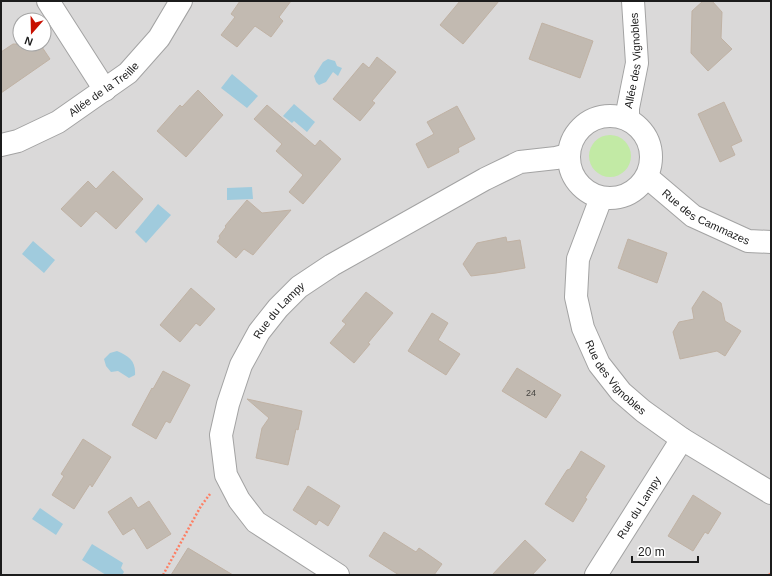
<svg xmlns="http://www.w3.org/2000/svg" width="772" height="576" font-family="Helvetica,sans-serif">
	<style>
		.residential { fill: #dad9d9; fill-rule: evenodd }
		.grass { fill: #c2eaa5 }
		.water { fill: #a0cbdd }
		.building { fill: #c2bab1; stroke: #c0b2a4 }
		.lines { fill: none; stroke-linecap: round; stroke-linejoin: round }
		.minor-casing { stroke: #a3a3a3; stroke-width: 24 }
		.path { stroke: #fd7f64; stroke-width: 2.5; stroke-dasharray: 2 2; stroke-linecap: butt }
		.minor { stroke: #fff; stroke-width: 22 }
		.labels { text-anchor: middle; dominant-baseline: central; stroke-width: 3; stroke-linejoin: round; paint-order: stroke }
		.number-label { font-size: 9px; fill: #464441 }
		.street-label { font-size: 11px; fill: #1c1c1c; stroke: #fff }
	</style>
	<rect width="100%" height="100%" fill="#eeebe1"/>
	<path class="residential" d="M1,1H771V575H1ZM20,20H44V44H20Z"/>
	<path class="grass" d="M589 156a21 21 0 1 1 42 0a21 21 0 1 1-42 0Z"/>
	<path class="water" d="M328,59L335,61L337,66L342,68L338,76L333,72L326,82L319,85L316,82L314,76L323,62Z
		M232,74L258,96L247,108L221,88Z
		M294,104L315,122L307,132L294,121L292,123L283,116Z
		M252,187L253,199L227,200V188Z
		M158,204L171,215L146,243L135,232Z
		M33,241L55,260L44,273L22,254Z
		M117,351C129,356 136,361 135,375L129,378L118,371L111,372L106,366L104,359L110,353Z
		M40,508L63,524L56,535L32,519Z
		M92,544L123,563L121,568L124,572L122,575H106L82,560Z"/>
	<path class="building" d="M240,1H291L279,17L283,21L271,37L255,26L237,47L221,35L235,17L231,14Z
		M460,1H499L463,44L440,25Z
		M703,1H712L722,12L721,38L732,49L708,71L691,53L692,11Z
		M542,23L593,41L580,78L529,59Z
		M13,44H40L50,59L1,93V52Z
		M377,57L396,72L372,101L375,103L360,121L333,99L363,63L369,68Z
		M198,90L223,115L186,157L157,131L180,105L182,107Z
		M724,102L742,141L731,146L735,155L720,162L698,114Z
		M267,105L315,146L320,140L341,159L303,204L289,192L303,175L276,151L282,144L254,119Z
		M457,106L475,139L458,148L459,152L428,168L416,144L434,134L427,122Z
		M113,171L143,199L116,229L96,211L81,227L61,209L88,181L96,189Z
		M247,200L262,213L291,210L253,255L244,249L236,258L217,242L220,238L219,236L226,227L225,226Z
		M506,237L507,242L520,240L525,268L496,273L471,276L463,264L477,243Z
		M628,239L667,253L657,283L618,268Z
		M191,288L215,309L200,326L196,323L180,342L160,325Z
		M703,291L721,303L725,321L741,331L725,356L717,351L680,359L673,332L679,322L694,319L692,308Z
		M366,292L393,313L368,343L370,344L354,363L330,343L346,324L342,321Z
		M432,313L448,323L438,340L460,354L446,375L408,351Z
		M517,368L561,395L546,418L502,391Z
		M163,371L190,385L170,423L166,421L156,439L132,425L152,388L153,389Z
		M247,399L302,411L298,430L296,429L288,465L256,458L262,428L269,418Z
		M83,439L111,457L92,487L90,484L74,509L52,495L64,476L61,474Z
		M581,451L605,466L585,498L587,499L573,522L545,504L567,470L570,469Z
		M308,486L340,506L328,526L319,520L316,525L293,510Z
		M693,495L721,513L708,534L705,532L693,551L668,536Z
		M131,497L138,508L149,501L171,534L147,549L134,528L123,535L108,512Z
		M384,532L416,552L419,548L442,564L434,575H399L369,556Z
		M525,540L546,560L532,575H492Z
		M188,548L233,575H171Z"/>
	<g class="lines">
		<g class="minor-casing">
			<g id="minor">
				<path d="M48,1L105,90"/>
				<circle cx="610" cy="157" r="41"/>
				<path id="s1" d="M628,119V108L637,63L633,1"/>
				<path id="s2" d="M1,145L18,141L58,122L128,73L159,38L181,1"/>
				<path id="s3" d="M647,177L693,216L748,241L771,242"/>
				<path id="s4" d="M601,198L578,259L576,297L583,328L599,364L621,392L643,411L682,439L771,493"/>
				<path id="s5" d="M338,575L256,522L239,500L226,475L221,435L228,404L241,365L259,332L278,308L299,287L332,265L485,179L520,162L556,158L568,155"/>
				<path id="s6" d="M596,575L682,439"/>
			</g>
		</g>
		<path class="path" d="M163,575L201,506L210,494
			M769,575L771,573"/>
		<use href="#minor" class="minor"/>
	</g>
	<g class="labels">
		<g class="number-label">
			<text x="531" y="393">24</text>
		</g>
		<g class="street-label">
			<text stroke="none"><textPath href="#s1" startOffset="59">Allée des Vignobles</textPath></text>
			<text stroke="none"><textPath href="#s2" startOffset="118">Allée de la Treille</textPath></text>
			<text stroke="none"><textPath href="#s3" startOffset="72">Rue des Cammazes</textPath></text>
			<text stroke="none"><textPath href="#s5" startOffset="334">Rue du Lampy</textPath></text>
			<text stroke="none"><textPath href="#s4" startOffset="195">Rue des Vignobles</textPath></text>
			<text stroke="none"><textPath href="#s6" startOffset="80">Rue du Lampy</textPath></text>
		</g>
	</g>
	<rect width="772" height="576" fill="none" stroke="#1c1c1c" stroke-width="4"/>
	<g transform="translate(32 32) rotate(200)"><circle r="19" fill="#ffffff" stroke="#a4a4a4"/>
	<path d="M0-3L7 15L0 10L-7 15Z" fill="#c80f00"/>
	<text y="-6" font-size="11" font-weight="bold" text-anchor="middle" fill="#1c1c1c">N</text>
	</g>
	<path d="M632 556v6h66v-6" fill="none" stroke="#1c1c1c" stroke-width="2"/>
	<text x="638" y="556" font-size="12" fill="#1c1c1c" stroke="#ffffff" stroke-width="3" paint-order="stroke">20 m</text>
</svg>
